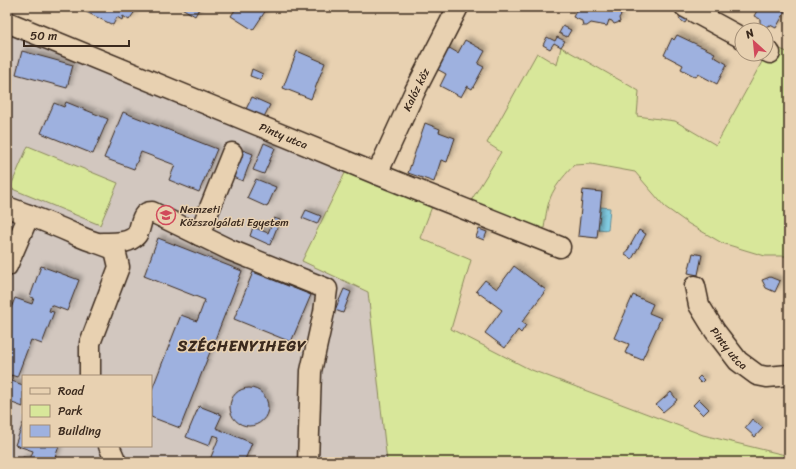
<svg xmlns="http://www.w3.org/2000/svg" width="796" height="469" font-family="Sriracha,sans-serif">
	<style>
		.built { fill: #d2c7bf; fill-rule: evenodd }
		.green { fill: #d8e79a; stroke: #8a885c }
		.water { fill: #82cde3; stroke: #668c94 }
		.building { fill: #9eb1df; stroke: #3b2a1e; filter: url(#shadow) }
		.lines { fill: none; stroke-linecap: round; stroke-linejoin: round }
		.minor-casing { stroke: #3b2a1e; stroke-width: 23 }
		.minor { stroke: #e8d1b1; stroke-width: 20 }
		.labels { text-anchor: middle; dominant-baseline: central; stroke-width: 3; stroke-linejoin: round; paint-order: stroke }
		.street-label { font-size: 11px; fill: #3b2a1e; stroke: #e8d1b1 }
		.poi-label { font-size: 11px; fill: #3b2a1e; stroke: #e8d1b1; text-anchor: start }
		.district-label { font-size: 15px; font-weight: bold; letter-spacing: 1px; fill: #3b2a1e; stroke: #e8d1b1 }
	</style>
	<defs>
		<filter id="shadow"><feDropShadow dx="3.5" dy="-3.5" stdDeviation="2" flood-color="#0004"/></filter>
	</defs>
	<rect width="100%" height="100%" fill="#e8d1b1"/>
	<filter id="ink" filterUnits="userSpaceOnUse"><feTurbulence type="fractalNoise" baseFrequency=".025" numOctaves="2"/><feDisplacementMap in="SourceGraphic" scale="8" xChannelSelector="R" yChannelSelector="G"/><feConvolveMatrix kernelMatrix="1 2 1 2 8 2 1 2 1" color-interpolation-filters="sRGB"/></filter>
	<g filter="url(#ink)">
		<path class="built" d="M7,31L346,169L302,261L368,292L401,462H7ZM23,376H151V446H23Z"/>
		<path class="green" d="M561,47L639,91L637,116L675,121L716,145L763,60L778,48L789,53V256H765L722,243L689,224L665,207L635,172L591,164L574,165C548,193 548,199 543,236L472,206V199L501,152L487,143L537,53L557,65Z
			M28,146L118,183L100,225L10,188Z
			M347,169L433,204L420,238L471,260L451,329L529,369L703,435L789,456V462H387L368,292L302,261Z"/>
		<path class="water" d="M601,207L610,208L608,230L598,229Z"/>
		<path class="building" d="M86,7H138L129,20L123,16L122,20L117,17L113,25L84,11Z
			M180,7H200L195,16Z
			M237,7H268L253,30L231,16Z
			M578,7H626L619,18L620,22L614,24L612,21L609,20L607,26L591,23L587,26H583L582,21L573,17Z
			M759,7H779V9L785,12L776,28L770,25L765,27L760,23V19L754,16Z
			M683,13L689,17L685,23L679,19Z
			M563,26L571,30L567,37L559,33Z
			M677,35L715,53L713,56L727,64L717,84L698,74L696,77L681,69L683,65L664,55L672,38L674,40Z
			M547,37L555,41L557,37L565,41L561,47L554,43L550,49L543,45Z
			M465,40L485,51L478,64L484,67L472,89L467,86L461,97L440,86L446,74L435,68L446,46L458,53Z
			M22,51L73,65L67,88L16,74Z
			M297,51L325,63L311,99L283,88Z
			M252,69L263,74L261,80L250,76Z
			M252,97L270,105L263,119L245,111Z
			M66,102L108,119L93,154L41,133L54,103L64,107Z
			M123,112L217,149L199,192L169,180L175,165L141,152L134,169L104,158Z
			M425,123L440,129L439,132L455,138L447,162L441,160L434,182L408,173Z
			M264,143L275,148L264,174L253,170Z
			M240,149L253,154L243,181L230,176Z
			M256,179L276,187L267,207L247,198Z
			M583,190L602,192L597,238L578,236Z
			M306,210L321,216L317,224L302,218Z
			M274,218L280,220L270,245L250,236L253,227L268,233Z
			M479,229L487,232L484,240L476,237Z
			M639,230L646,234L632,259L625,255Z
			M158,238L242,271L180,428L151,417V392L181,315L197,321L205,300L144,276Z
			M693,253L702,255L698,275L688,273Z
			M41,266L79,280L67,311L51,305L49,311L54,312L42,344L31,340L17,377L11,375L9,380L23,385V407L7,401V318L15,298L32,304L34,298L30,297Z
			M514,266L546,290L522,322L526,325L521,333L518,330L505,348L485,333L502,310L476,291L485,280L497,289Z
			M253,272L311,295L291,342L234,319Z
			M770,277L780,281L775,292L766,288L762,280Z
			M344,289L351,292L343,313L335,310Z
			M633,295L653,304L649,313L661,318L642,360L625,353L629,344L614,338Z
			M700,376L704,380L701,383L697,379Z
			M230 407a19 19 0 1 1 38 0a19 19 0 1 1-38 0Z
			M671,392L677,400L663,412L656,405Z
			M699,399L709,409L703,415L693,405Z
			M199,406L222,415L216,428L252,443L244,462H209L219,437L213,435L209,446L186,437Z
			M752,419L763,428L755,437L745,428Z
			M23,423V446H59L54,461L47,458L46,462H21L23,457L30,459L33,451L15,445Z"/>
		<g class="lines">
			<g class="minor-casing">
				<g id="minor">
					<path d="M685,7L742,38"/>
					<path id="s1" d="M7,22L377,174L560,247"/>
					<path d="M766,51L770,53"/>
					<path id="s2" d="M377,174L415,91L458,7"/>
					<path d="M7,207C32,216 57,226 81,237C92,242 104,244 115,250L119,267L90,343V376"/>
					<path d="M199,235L232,153"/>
					<path d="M102,243C112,243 125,244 133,238C144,232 137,212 152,212L230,250L327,289L324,312L311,371L308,462"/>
					<path d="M7,266L29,215"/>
					<path id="s3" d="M695,286L699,305L715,331L738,361L757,375L767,377L789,375"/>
					<path d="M109,446L116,462"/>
				</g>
			</g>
			<use href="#minor" class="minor"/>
		</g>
	</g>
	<defs>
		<g id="university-ring" transform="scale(1)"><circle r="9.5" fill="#e8d1b1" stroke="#d1495b" stroke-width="1.5"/><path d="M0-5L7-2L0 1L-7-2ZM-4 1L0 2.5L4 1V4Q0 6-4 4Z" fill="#d1495b"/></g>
	</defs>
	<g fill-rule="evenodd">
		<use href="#university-ring" x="166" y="215"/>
	</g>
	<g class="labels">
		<g class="street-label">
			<text stroke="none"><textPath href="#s2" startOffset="93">Kalóz köz</textPath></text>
			<text stroke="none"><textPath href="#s1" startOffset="299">Pinty utca</textPath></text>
			<text stroke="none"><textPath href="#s3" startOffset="72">Pinty utca</textPath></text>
		</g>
		<g class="poi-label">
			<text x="180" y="209">Nemzeti<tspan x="180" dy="13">Közszolgálati Egyetem</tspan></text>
		</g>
		<g class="district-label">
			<text x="242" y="346">SZÉCHENYIHEGY</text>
		</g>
	</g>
	<rect width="796" height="469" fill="none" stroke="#e8d1b1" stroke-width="24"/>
	<rect x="12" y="12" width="772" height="445" fill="none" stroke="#3b2a1e" stroke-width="1.5" filter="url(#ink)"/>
	<rect x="22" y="375" width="130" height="72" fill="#e8d1b1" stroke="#a38e76"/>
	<rect x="30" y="388" width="20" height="6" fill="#e8d1b1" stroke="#a38e76"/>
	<text x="58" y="395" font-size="12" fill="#3b2a1e">Road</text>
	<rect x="30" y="405" width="20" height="12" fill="#d8e79a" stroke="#a38e76"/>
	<text x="58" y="415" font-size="12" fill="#3b2a1e">Park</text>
	<rect x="30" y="425" width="20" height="12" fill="#9eb1df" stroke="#a38e76"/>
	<text x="58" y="435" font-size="12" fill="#3b2a1e">Building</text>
	<g transform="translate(754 42) rotate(333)"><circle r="19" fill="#e8d1b1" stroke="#a38e76"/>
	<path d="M0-3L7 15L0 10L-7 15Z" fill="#d1495b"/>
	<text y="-6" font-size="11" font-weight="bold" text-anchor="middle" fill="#3b2a1e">N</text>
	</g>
	<path d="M24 40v6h105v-6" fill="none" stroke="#3b2a1e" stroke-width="2"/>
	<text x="30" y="40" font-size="12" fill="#3b2a1e" stroke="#e8d1b1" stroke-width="3" paint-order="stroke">50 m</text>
</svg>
